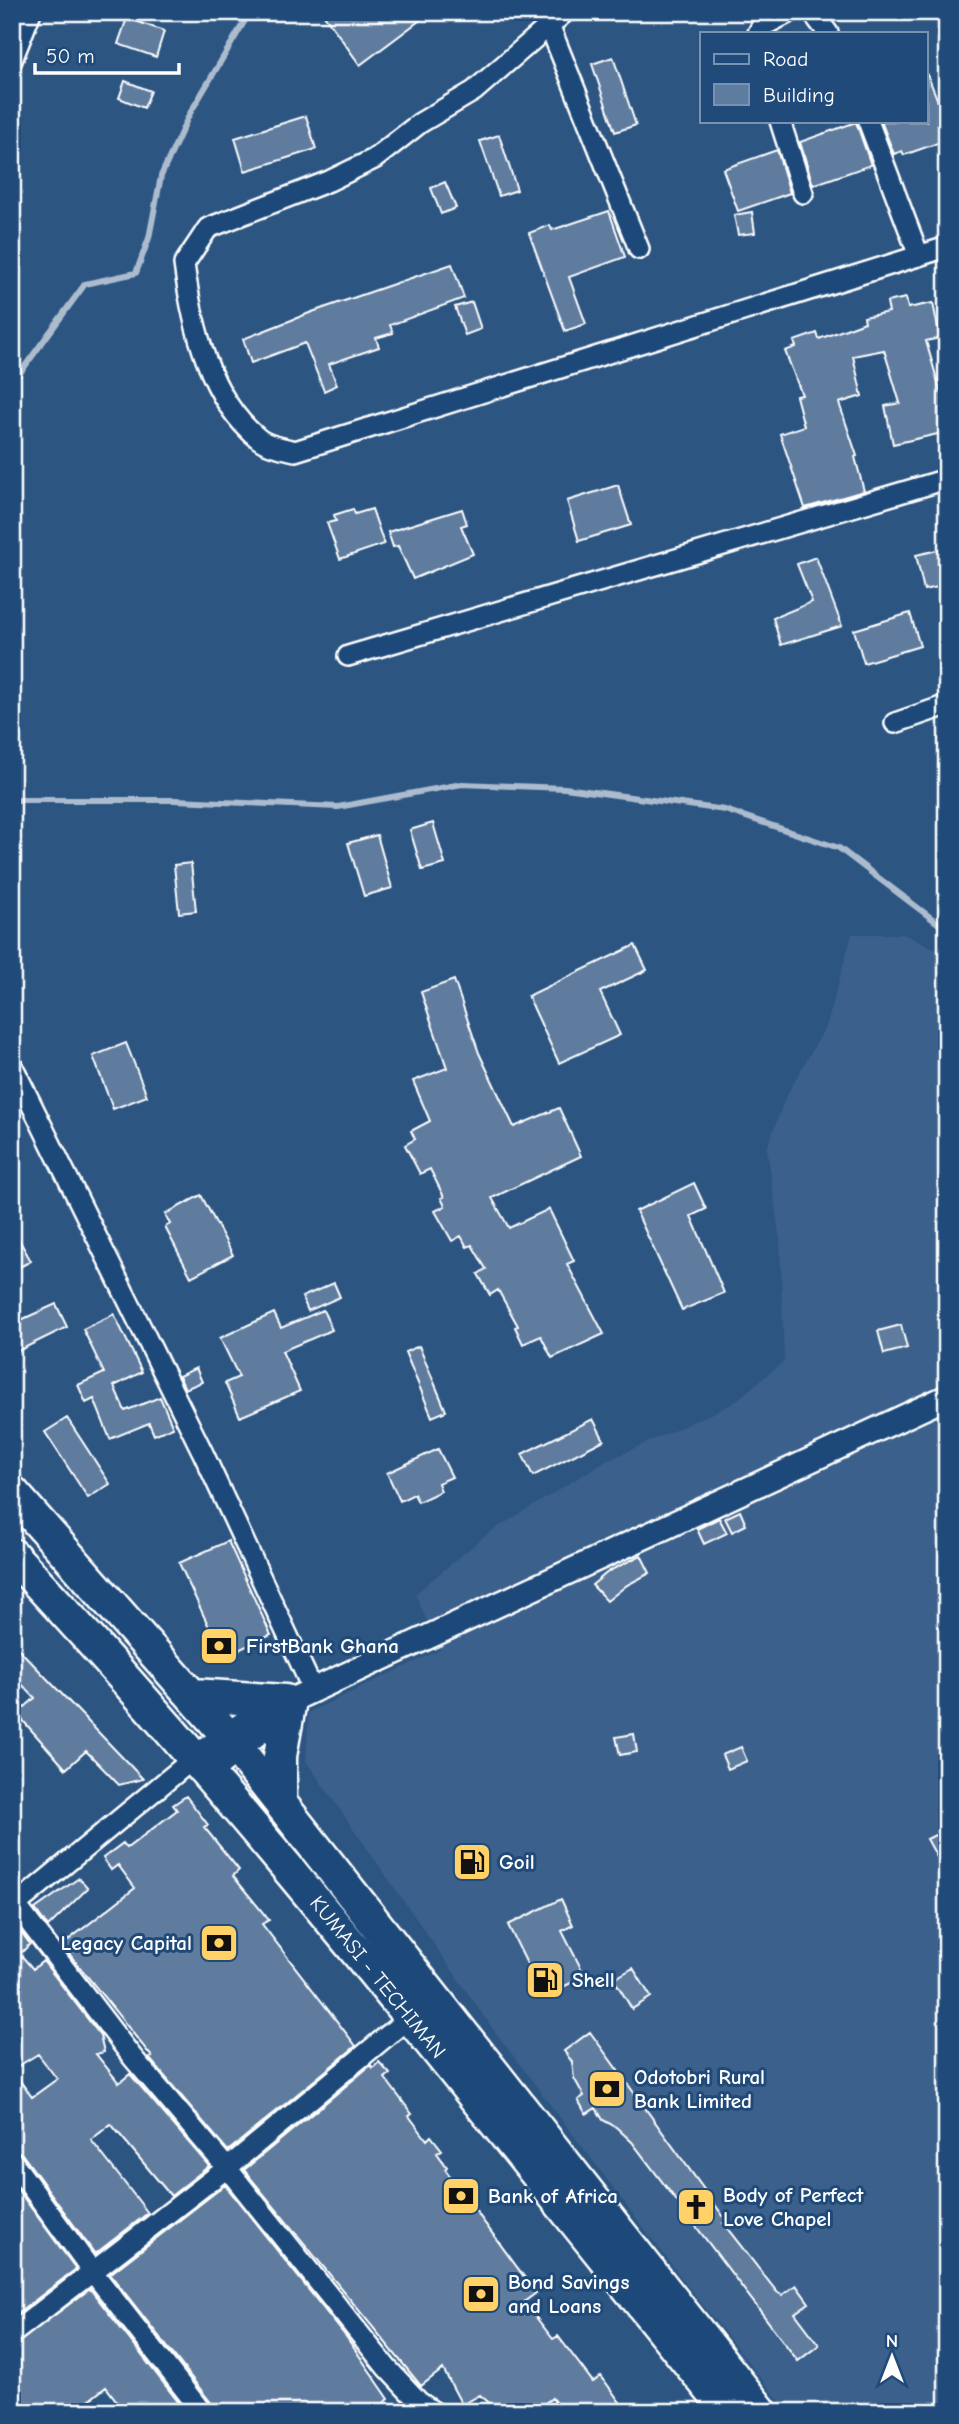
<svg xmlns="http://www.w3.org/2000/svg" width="959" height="2424" font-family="'Comic Neue',sans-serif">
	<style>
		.built { fill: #3b618b }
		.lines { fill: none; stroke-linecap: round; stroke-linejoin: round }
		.stream { stroke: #acbcce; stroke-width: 6 }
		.building { fill: #5e7c9f; stroke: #fff; stroke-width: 2; fill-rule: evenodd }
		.minor-casing { stroke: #fff; stroke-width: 24 }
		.tertiary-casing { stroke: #fff; stroke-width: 28 }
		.trunk-casing { stroke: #fff; stroke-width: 37 }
		.minor { stroke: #1f4a7a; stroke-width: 19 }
		.tertiary { stroke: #1f4a7a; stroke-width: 23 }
		.trunk { stroke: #1f4a7a; stroke-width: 32 }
		.labels { text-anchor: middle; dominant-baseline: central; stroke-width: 6; stroke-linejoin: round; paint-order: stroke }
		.poi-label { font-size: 21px; font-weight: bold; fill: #fff; stroke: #1f4a7a; text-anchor: start }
		.street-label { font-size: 21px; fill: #fff; stroke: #1f4a7a }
	</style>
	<rect width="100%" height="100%" fill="#2c5582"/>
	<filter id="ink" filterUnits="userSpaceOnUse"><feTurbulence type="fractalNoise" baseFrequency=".0143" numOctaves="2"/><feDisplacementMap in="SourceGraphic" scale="14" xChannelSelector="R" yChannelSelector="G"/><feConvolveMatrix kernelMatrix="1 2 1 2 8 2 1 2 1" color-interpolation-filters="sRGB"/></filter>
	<g filter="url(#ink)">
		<path class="built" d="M852,934H903L947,954V2412H788L687,2285L493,2029L306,1761L309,1712L440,1650L415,1594L487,1534L602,1463L732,1404L784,1361L780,1242L767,1148L785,1098L827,1024Z"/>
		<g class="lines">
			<path class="stream" d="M12,384L85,284L136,273L149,238L161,176L189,115L250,12
				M12,800H175L338,807L462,784L565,788L725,810L839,848L947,930"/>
		</g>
		<path class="building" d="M322,12H431L360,65Z
			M127,18L164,31L156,57L118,44Z
			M613,57L636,125L615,132L592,64Z
			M926,71L947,124V135L939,138L941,142L904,155L902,151L894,154L881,121H926Z
			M125,81L151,91L144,108L119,98Z
			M306,116L316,149L245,171L235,138Z
			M856,122L871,165L813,185L800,142Z
			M499,135L517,190L499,196L480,141Z
			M777,150L790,193L738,211L723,169Z
			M445,182L456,208L441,214L431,188Z
			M609,211L625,257L569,277L586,324L565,331L529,233L550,225L552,230Z
			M752,212L755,233L738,235L734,215Z
			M452,264L464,298L390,325L393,333L376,338L379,347L329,364L337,385L324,391L305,343L251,363L243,339L312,312Z
			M906,298L908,308L933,303L940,338L926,341L941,393L947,392V432L893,444L885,406L900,403L884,350L853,356L862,396L839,403L857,456L855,457L864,491L805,508L780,434L804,426L796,396L802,395L785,351L796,347L794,341L817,333L819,339L865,322L864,317L889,312L887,302Z
			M472,302L481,329L465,335L455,307Z
			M618,485L631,525L579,541L567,501Z
			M353,509L355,514L372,509L384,544L340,559L327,523L336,521L334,515Z
			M462,509L467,524L461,526L473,554L413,579L398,546L393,547L388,532Z
			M947,548V585L924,590L916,555Z
			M816,557L842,626L781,645L773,618L812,602L797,564Z
			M910,613L920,646L864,663L854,630Z
			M433,823L445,864L422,870L410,830Z
			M377,835L392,888L364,896L348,843Z
			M191,863L196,911L179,913L174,865Z
			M635,945L647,970L600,992L620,1035L559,1063L528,996Z
			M454,980L479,1053L514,1127L559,1108L581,1156L492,1198L509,1228L549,1209L574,1261L567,1264L604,1334L552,1358L541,1336L523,1344L515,1327L518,1326L498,1290L490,1295L478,1274L486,1269L472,1245L467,1247L461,1236L452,1241L435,1211L445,1206L441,1198L444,1197L430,1169L420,1174L405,1145L415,1139L411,1131L430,1121L413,1081L447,1068L421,992Z
			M126,1043L147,1096L113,1109L93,1056Z
			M694,1183L706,1209L691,1216L724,1293L682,1310L636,1211Z
			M201,1195L233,1255L191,1277L165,1227L170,1224L165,1214Z
			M12,1227L31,1261L12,1271Z
			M334,1283L340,1297L308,1311L302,1297Z
			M56,1304L67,1327L12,1354V1324Z
			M323,1310L332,1330L282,1351L300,1391L240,1417L225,1383L239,1377L220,1338L274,1313L281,1328Z
			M114,1314L142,1372L114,1386L125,1411L160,1397L173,1427L154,1435L149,1423L110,1439L94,1399L86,1403L78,1385L104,1373L83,1329Z
			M901,1325L907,1348L884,1354L878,1331Z
			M419,1346L446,1411L432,1417L405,1352Z
			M196,1368L202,1382L185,1389L179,1376Z
			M67,1418L110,1484L88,1498L45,1432Z
			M593,1419L604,1440L533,1476L522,1454Z
			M438,1449L452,1477L438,1483L441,1491L418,1502L414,1494L400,1501L387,1473Z
			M740,1511L746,1525L732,1532L725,1518Z
			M719,1518L727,1533L704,1544L697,1529Z
			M228,1541L271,1635L223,1657L179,1563Z
			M641,1555L650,1573L627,1585L607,1601L592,1585L609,1571Z
			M12,1642L143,1779L119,1785L86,1751L66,1769L17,1714L35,1698L12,1674Z
			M634,1734L637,1752L620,1755L616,1737Z
			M741,1747L747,1761L728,1769L722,1755Z
			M186,1796L208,1825L204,1827L239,1870L233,1876L269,1920L262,1924L356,2046L228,2151L149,2058L152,2057L62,1945L135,1888L118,1865L111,1870L103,1858L123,1843L127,1848L177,1810L173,1805Z
			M947,1829V1875L927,1839Z
			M79,1878L88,1888L48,1927L35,1909Z
			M561,1899L573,1925L562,1931L585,1976L539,1999L529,1978L533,1976L508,1925Z
			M15,1924L30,1944L20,1954L33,1969L43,1961L100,2035L104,2052L96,2054L119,2083L130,2074L209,2166L171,2196L111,2124L91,2140L148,2213L95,2254L22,2154L12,2149V1926ZM38,2054L57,2079L32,2097L12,2070Z
			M633,1968L651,1997L632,2009L614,1979Z
			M590,2032L726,2220L723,2223L777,2292L782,2295L796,2285L809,2303L795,2313L819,2345L798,2361L632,2142L616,2127L603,2120L596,2108L586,2114L578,2100L584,2096L574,2078L572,2062L564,2051Z
			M379,2062L390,2074L385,2078L412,2114L409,2116L427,2140L431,2136L442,2150L437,2153L447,2167L445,2169L536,2293L524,2302L553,2339L558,2336L593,2382L601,2376L627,2412H562L552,2398L533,2412H500L480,2395L462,2405L443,2369L421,2386L244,2170L371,2065L373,2068Z
			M12,2182L76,2269L12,2318Z
			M225,2185L347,2338L389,2399L372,2412H214L212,2404L110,2274Z
			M90,2289L186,2412H125L106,2387L83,2405L88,2412H12V2346Z"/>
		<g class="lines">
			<g class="minor-casing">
				<path id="minor" d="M565,12L474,91L420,123L374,159L329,181L208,228L184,264C192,324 209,399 259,439C268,446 284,448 295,451L947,247
					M812,12L828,33
					M550,27L639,249
					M758,33L761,27L790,12
					M12,60L31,12
					M780,121L803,193
					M868,121L919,256
					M348,656L947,479
					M895,723L947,705
					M12,1065L203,1453L313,1690
					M16,1905L133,2058L227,2168L387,2368L419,2402L434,2412
					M12,1908L194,1758
					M12,2161L92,2271L202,2412
					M12,2334L227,2168L411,2016"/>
			</g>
			<g class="tertiary-casing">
				<path id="tertiary" d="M194,1758L267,1707L296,1698L947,1397
					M208,1773L276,1719L292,1703"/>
			</g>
			<g class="trunk-casing">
				<path id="trunk" d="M12,1492L225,1733L761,2412
					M12,1555C267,1827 493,2123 729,2412
					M193,1695L285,1701
					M280,1802V1756L289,1706"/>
			</g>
			<use href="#minor" class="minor"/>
			<use href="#tertiary" class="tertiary"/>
			<use href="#trunk" class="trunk"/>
		</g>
	</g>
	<defs>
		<g id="bank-square" transform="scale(2.0125)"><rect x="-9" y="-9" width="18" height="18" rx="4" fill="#ffd166" stroke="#1f4a7a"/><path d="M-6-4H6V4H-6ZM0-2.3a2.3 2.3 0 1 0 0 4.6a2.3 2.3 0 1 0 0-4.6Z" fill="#111"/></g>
		<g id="fuel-square" transform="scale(2.0125)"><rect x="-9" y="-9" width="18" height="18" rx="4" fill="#ffd166" stroke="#1f4a7a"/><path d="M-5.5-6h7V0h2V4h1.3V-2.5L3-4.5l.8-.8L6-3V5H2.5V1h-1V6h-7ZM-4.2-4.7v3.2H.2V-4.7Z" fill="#111"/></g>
		<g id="church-square" transform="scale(2.0125)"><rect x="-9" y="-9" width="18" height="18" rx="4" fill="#ffd166" stroke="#1f4a7a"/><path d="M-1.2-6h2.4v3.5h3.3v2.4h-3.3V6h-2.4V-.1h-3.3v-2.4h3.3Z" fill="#111"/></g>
	</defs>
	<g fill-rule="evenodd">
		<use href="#bank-square" x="219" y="1646"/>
		<use href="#fuel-square" x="472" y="1862"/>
		<use href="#bank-square" x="219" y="1943"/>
		<use href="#fuel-square" x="545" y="1980"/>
		<use href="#bank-square" x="607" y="2089"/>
		<use href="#bank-square" x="461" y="2196"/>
		<use href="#church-square" x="696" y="2207"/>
		<use href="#bank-square" x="481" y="2294"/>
	</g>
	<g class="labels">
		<g class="poi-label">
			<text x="246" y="1646">FirstBank Ghana</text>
			<text x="499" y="1862">Goil</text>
			<text x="192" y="1943" text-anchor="end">Legacy Capital</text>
			<text x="572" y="1980">Shell</text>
			<text x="634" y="2077">Odotobri Rural<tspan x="634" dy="24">Bank Limited</tspan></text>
			<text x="723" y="2195">Body of Perfect<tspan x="723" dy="24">Love Chapel</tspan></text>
			<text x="488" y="2196">Bank of Africa</text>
			<text x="508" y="2282">Bond Savings<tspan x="508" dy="24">and Loans</tspan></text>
		</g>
		<g class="street-label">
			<text transform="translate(378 1977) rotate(51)">KUMASI - TECHIMAN</text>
		</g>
	</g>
	<rect width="959" height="2424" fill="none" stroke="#1f4a7a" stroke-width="42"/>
	<rect x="21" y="21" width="917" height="2382" fill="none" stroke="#fff" stroke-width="2.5" filter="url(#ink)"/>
	<rect x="700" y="32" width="228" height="91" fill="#1f4a7a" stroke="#7992af" stroke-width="2"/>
	<rect x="714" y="54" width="35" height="10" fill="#1f4a7a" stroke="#7992af" stroke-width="2"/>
	<text x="763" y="66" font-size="21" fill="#ffffff">Road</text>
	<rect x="714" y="84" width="35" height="21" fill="#5e7c9f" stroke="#7992af" stroke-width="2"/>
	<text x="763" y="102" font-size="21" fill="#ffffff">Building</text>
	<g transform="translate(892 2357)" stroke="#1f4a7a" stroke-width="5" paint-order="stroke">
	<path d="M0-5L12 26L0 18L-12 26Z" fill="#ffffff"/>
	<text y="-10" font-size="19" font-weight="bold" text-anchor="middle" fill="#ffffff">N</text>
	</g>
	<path d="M35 63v10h144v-10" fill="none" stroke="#ffffff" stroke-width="3.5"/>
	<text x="46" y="63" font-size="21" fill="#ffffff" stroke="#1f4a7a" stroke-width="5" paint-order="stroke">50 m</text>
</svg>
